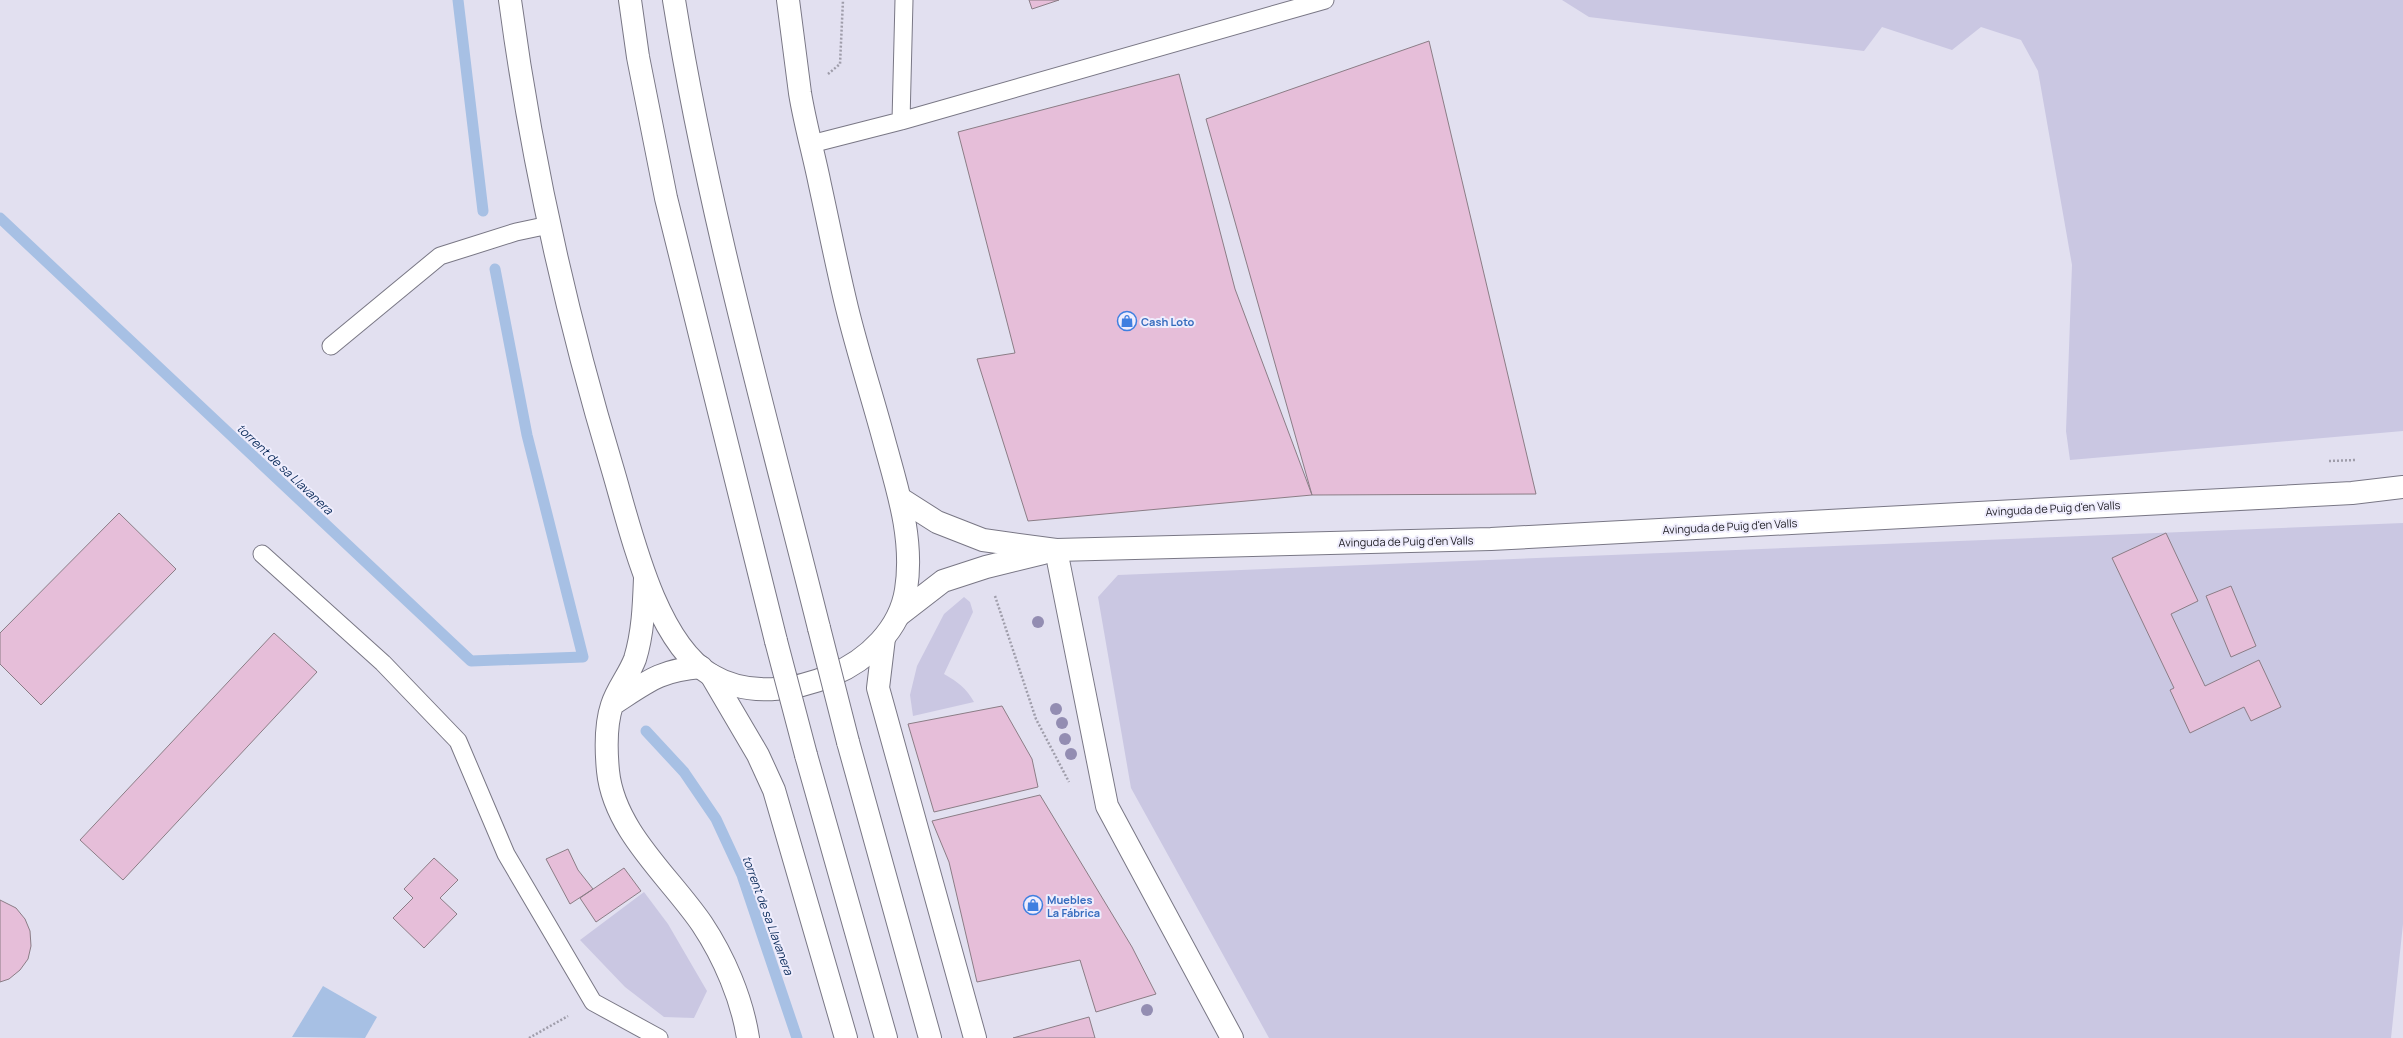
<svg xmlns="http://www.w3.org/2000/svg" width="2403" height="1038" font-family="Manrope,sans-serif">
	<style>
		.green { fill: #cac7e2 }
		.water { fill: #a7c0e4 }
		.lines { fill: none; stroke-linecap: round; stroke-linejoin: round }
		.stream { stroke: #a7c0e4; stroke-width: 11 }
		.building { fill: #e6bed9; stroke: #8b7d86 }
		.service-casing { stroke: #797785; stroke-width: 19 }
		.minor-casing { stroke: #797785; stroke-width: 24 }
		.tertiary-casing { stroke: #797785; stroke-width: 24 }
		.secondary-casing { stroke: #797785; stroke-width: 24 }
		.trunk-casing { stroke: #797785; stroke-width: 24 }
		.path { stroke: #9f9daa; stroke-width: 2.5; stroke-dasharray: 2 2; stroke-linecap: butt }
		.service { stroke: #fff; stroke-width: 17 }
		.minor { stroke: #fff; stroke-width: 22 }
		.tertiary { stroke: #fff; stroke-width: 22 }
		.secondary { stroke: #fff; stroke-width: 22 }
		.trunk { stroke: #fff; stroke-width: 22 }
		.trunk-bridge-casing { stroke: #797785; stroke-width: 24; stroke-linecap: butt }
		.trunk-bridge { stroke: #fff; stroke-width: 22 }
		.tree { fill: #938db2 }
		.labels { text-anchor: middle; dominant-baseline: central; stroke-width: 4; stroke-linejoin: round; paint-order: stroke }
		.shop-label { font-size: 11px; font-weight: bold; fill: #366cbe; stroke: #efedfd; text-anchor: start }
		.street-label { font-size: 11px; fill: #212026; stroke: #efedfd }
		.water-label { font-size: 12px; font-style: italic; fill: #133260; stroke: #efedfd }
	</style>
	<rect width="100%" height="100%" fill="#e2e0f0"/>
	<path class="green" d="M1562,0H2403V431L2070,460L2066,431L2072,265L2038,71L2021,40L1981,27L1952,50L1882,27L1864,51L1589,17Z
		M2403,523V924L2391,1038H1269L1131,788L1098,597L1118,575Z
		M964,597L970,602L973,612L944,674C958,682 966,688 974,702L913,716L910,695L917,666L944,614Z
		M644,892L668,924L707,991L694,1018L664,1017L625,987L580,940Z"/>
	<path class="water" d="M323,986L377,1017L365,1038L292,1037Z"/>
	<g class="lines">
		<path class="stream" d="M458,0L483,211
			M0,218L471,661L583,657L527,435L495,269
			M646,731L684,772L716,819L742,875L797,1038"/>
	</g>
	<path class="building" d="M1029,0H1059L1032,9Z
		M1429,41L1536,494L1312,495L1206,119Z
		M1179,74L1235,289L1312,495L1028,521L977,359L1015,353L958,132Z
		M119,513L176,569L41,705L0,664V633Z
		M2166,533L2198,601L2171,614L2205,686L2259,660L2281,707L2251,721L2244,707L2190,733L2170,690L2174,688L2112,558Z
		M2231,586L2256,646L2231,657L2206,596Z
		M274,633L317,672L123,880L80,840Z
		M1002,706L1032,759L1038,787L934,812L908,724Z
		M1040,795L1132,947L1156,994L1096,1012L1080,960L977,982L949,862L932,821Z
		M568,849L578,870L593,889L570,904L546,859Z
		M434,858L458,880L440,898L457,914L424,948L393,918L413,898L404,889Z
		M624,868L641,891L596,922L580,898Z
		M0,900L16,908L25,919L30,931L31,946L28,959L20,970L9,979L0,982Z
		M1089,1017L1095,1038H1013Z"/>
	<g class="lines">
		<g class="service-casing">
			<path id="service" d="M901,121L904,0
				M811,144L901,121L1325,0
				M331,346L440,256L516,232L549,225
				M262,554L383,663L458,741L506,854L593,1002L659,1038"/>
		</g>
		<g class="minor-casing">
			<path id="minor" d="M1056,550L1107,806L1232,1038"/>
		</g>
		<g class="tertiary-casing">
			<path id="tertiary" d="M901,499L937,522L983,540L1056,550L1491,539L2352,493L2403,487
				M645,578C644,605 643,633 635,659C629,675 617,689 612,705C605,726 606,750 608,771C614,831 670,877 702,924C724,957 742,999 748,1038
				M899,615L943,581L986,567L1043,553
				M613,704C647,682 660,670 701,667"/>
		</g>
		<g class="secondary-casing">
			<path id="secondary" d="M510,0C531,158 566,314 612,467C630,527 654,641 711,675C748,697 795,691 832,675C868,660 900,629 906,590C914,540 898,491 885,444C873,399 858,353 847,308C837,267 829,226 820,185C814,155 805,124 800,93C796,62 792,31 788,0"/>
		</g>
		<g class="trunk-casing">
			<path id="trunk" d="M630,0L638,57L666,198L776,641
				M674,0C708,212 767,420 819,628
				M884,638L878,688L975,1038
				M711,675L758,755L774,790L846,1038
				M848,742L930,1038
				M806,755L886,1038"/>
		</g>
		<path class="path" d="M828,74L840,64L843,0
			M2329,461L2356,460
			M995,596L1036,719L1069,782
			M529,1038L568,1016"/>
		<use href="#service" class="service"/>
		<use href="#minor" class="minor"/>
		<use href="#tertiary" class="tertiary"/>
		<use href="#secondary" class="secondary"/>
		<use href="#trunk" class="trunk"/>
		<g class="trunk-bridge-casing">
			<path id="trunk-bridge" d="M819,628L848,742
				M776,641L806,755"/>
		</g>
		<use href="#trunk-bridge" class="trunk-bridge"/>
	</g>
	<g class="tree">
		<circle cx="1038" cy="622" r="6"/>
		<circle cx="1056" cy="709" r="6"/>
		<circle cx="1062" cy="723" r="6"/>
		<circle cx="1065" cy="739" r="6"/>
		<circle cx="1071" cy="754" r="6"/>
		<circle cx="1147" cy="1010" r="6"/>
	</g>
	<defs>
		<g id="shop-ring" transform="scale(1)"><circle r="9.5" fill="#efedfd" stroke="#3f7fe0" stroke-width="1.5"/><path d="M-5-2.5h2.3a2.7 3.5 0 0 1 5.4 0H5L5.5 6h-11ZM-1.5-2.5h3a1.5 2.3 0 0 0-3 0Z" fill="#3f7fe0"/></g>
	</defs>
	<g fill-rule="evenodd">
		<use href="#shop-ring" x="1127" y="321"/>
		<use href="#shop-ring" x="1033" y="905"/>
	</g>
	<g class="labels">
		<g class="shop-label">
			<text x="1141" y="321">Cash Loto</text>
			<text x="1047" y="899">Muebles<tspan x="1047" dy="13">La Fábrica</tspan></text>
		</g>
		<g class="street-label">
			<text transform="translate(2053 508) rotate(-3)">Avinguda de Puig d'en Valls</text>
			<text transform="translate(1730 526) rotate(-3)">Avinguda de Puig d'en Valls</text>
			<text transform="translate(1406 541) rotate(-1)">Avinguda de Puig d'en Valls</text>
		</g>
		<g class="water-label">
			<text transform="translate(285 469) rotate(43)">torrent de sa Llavanera</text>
			<text transform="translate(768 915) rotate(70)">torrent de sa Llavanera</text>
		</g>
	</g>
</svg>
